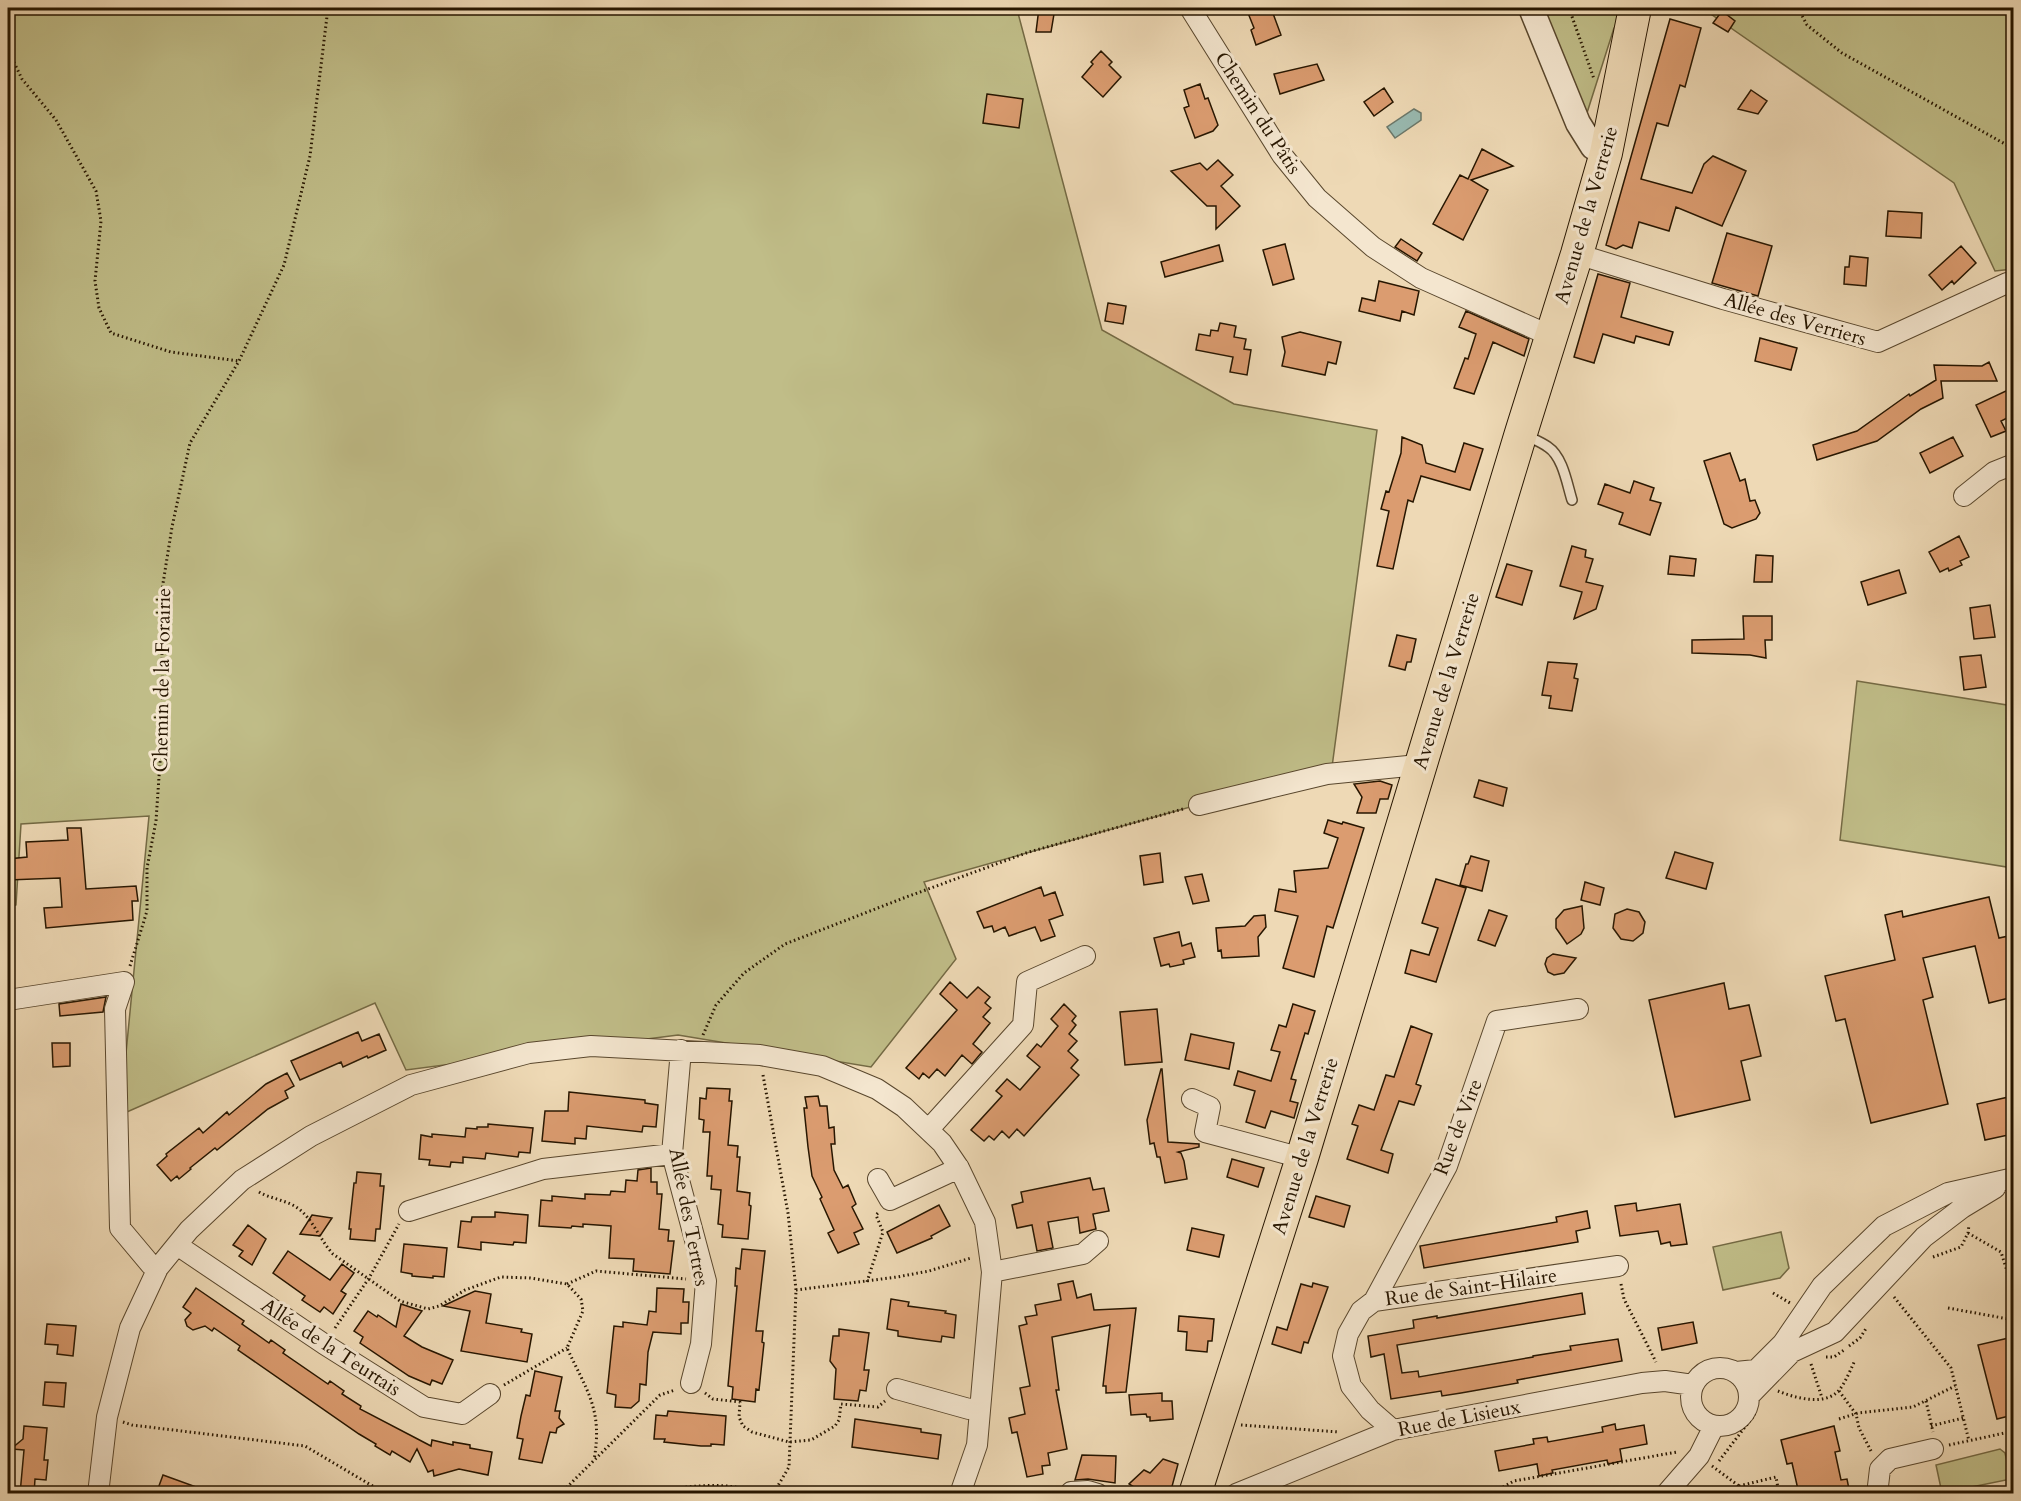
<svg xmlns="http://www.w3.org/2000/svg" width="2021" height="1501" font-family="Cardo,serif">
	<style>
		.green { fill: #c0bd88; stroke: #746a44; stroke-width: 1.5 }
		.water { fill: #99bab1; stroke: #6b786a; stroke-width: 1.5 }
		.building { fill: #db9c70; stroke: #271600; stroke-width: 1.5 }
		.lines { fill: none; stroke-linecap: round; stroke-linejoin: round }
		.service-casing { stroke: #59472d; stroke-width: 12 }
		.minor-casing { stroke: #59472d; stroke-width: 22 }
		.tertiary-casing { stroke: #59472d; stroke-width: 27 }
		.primary-casing { stroke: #271600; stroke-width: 34 }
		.path { stroke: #271600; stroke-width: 3; stroke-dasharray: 1.5 3; stroke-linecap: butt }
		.service { stroke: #f4e6cf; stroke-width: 9 }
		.minor { stroke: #f4e6cf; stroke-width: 20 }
		.tertiary { stroke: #f4e6cf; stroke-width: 24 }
		.primary { stroke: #eed9b5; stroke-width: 32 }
		.labels { text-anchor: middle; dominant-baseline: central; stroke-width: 6; stroke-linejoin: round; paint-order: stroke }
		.street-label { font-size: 20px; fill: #271600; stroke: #f4e6cf }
	</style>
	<rect width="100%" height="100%" fill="#eed9b5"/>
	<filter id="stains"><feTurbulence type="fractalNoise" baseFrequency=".00333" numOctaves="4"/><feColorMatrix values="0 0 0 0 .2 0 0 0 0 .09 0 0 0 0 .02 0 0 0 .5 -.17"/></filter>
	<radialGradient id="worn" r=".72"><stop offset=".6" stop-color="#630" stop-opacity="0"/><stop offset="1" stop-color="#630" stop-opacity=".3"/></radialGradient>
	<path class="green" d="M8,8H1008L1009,9L1018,13L1102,330L1234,404L1377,430L1332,767L924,882L956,959L871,1067L678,1035L406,1070L375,1003L120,1115L149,816L21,824L16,905L8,907Z
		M1540,8H2013V269L1995,271L1954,183L1702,8L1642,13L1614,28L1586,116Z
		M1857,681L2013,706V868L1840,840Z
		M1781,1232L1789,1268L1780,1278L1723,1290L1713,1247Z
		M2000,1449L2005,1453L2011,1479L1942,1493L1936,1465Z"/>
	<path class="water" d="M1414,109L1421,113V120L1395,138L1387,127Z"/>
	<path class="building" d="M1039,8H1055L1051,32H1036Z
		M1261,8H1271L1281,35L1256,45L1251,30L1254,28L1248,13Z
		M1722,11L1735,21L1728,32L1713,23Z
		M1670,19L1701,28L1685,87L1680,85L1668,126L1657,123L1641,179L1692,193L1704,164L1713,156L1746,171L1722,226L1676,207L1669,231L1639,222L1632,248L1623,245L1616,249L1606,245Z
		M1101,51L1112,62L1109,65L1121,77L1103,97L1082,77L1093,64L1091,62Z
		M1317,64L1324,80L1280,94L1274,74Z
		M1200,84L1205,99L1208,98L1218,125L1213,131L1195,138L1184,108L1189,106L1184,90Z
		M1384,88L1393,102L1374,116L1364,102Z
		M1751,90L1767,101L1758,114L1738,109Z
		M987,94L1023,99L1019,128L983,123Z
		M1482,149L1513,166L1471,180L1488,190L1463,240L1433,224L1460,175L1468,179Z
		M1218,160L1233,175L1221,186L1240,206L1216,229V206H1207L1171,171L1200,163L1207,170Z
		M1888,211L1922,213L1921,238L1886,236Z
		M1727,233L1772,246L1758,296L1712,283Z
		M1401,239L1422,253L1417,261L1395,247Z
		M1285,244L1294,279L1273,285L1263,250Z
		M1219,245L1223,261L1165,277L1161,262Z
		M1961,246L1976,263L1954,284L1952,281L1942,290L1929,275Z
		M1850,256L1868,258L1866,286L1844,284L1845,267H1849Z
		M1598,274L1630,283L1621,317L1673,332L1669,345L1636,336L1634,343L1603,334L1594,363L1574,357Z
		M1379,281L1419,291L1414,315L1402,311L1400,321L1359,311L1362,298L1375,301Z
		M1108,303L1126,306L1123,324L1105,321Z
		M1466,311L1529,339L1524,356L1493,342L1474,394L1454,388L1465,358L1468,359L1476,334L1459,327Z
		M1220,323L1236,326L1234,337L1246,339L1244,349L1251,350L1247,375L1230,372L1233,357L1196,350L1199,334L1210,336L1211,330L1218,331Z
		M1300,332L1341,342L1336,364L1328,362L1325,375L1282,366L1285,352L1282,337Z
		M1760,338L1797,348L1791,370L1755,361Z
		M1989,362L1997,381H1941L1943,398L1921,409L1877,441L1817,460L1813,445L1857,431L1909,394L1910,396L1936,380L1934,365L1982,366Z
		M2008,390L2013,402V415L2001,421L2006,431L1991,437L1976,405Z
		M1402,437L1422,445L1426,463L1455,472L1464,443L1483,449L1470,490L1421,476L1413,502L1408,500L1393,569L1377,566L1389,511L1381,509L1386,491L1389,492L1401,453Z
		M1953,437L1963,456L1930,473L1920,453Z
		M1730,453L1740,481L1745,479L1750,501L1755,500L1760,513L1756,519L1732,528L1724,524L1704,461Z
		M1634,481L1654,488L1650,500L1661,503L1650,535L1619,524L1623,513L1598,504L1605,484L1630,493Z
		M1959,536L1969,557L1960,561L1962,565L1949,571L1948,568L1940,572L1929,552Z
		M1572,546L1586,550L1585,557L1593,559L1586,582L1603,586L1596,609L1574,619L1582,592L1560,586Z
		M1756,555L1773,556L1772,582H1754Z
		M1670,556L1696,559L1694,576L1668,574Z
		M1507,564L1532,571L1522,605L1496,597Z
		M1899,570L1906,593L1868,605L1861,582Z
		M1990,605L1995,637L1974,639L1970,608Z
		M1743,616H1772V640H1765L1766,658L1750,655L1692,653V640L1744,639Z
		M1397,635L1416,639L1411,662H1407L1405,670L1389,666Z
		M1981,655L1986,687L1964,690L1960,657Z
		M1548,662L1577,664L1574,678L1578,679L1572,711L1549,708L1551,696L1542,695Z
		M1479,780L1507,788L1503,806L1474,797Z
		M1380,781L1392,785L1388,799H1380L1376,813H1357L1362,797L1354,784Z
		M1328,820L1342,824L1343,822L1364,828L1333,928L1327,926L1314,977L1283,968L1298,916L1275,911L1279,889L1296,892L1294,871L1328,868L1338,838L1324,833Z
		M67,828H81L86,889L136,886L138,901H132L133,920L46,928L44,908L62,907L60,878L8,880V859L27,857L26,842L68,840Z
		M1675,852L1713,863L1706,889L1666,878Z
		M1160,853L1163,882L1144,885L1140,856Z
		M1471,856L1489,861L1482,891L1460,885L1466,864H1468Z
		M1202,874L1209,901L1193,904L1185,877Z
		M1436,879L1466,888L1436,982L1405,973L1411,950L1429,955L1438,928L1422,923Z
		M1585,882L1604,888L1600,905L1581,900Z
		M1041,887L1044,896L1055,892L1063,915L1049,920L1055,936L1041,941L1035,927L1009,936L1005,927L994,932L992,926L984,928L977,912Z
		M1989,897L1999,938L2013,935V997L1989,1003L1975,946L1923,958L1933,997L1923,1000L1948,1104L1871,1123L1845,1019L1836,1021L1825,976L1895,960L1885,915L1902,911L1903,917Z
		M1582,906L1584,928L1581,934L1567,944L1556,928V919L1564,910Z
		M1627,909L1639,912L1645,922L1643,933L1633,941L1621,939L1613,928L1615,914Z
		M1489,910L1507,916L1495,946L1478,940Z
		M1265,915L1266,927L1258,937L1259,956L1222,958L1221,950L1218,951L1216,928L1245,926L1254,916Z
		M1179,932L1182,946L1191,943L1195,957L1183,960L1184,964L1170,967L1169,964L1161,966L1154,938Z
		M1553,954L1576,958L1564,973L1554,975L1548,972L1545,964L1547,958Z
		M950,982L967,998L978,987L990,997L985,1003L991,1008L983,1017L990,1023L973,1044L982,1052L972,1064L962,1055L945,1076L937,1069L929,1078L923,1073L919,1079L906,1068L957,1010L940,994Z
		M1724,983L1729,1009L1749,1005L1761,1056L1741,1061L1750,1100L1675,1117L1649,1000Z
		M106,997L103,1012L60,1016L59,1004Z
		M1064,1004L1076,1016L1072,1021L1076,1025L1069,1034L1077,1041L1068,1051L1078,1060L1071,1068L1079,1075L1024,1136L1017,1129L1009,1138L1002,1131L994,1140L989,1136L984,1141L971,1130L1002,1096L996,1091L1007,1079L1020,1090L1040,1067L1027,1056L1037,1044L1041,1047L1058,1026L1051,1019Z
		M1293,1004L1315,1011L1308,1034L1305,1033L1291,1079L1296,1080L1290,1101L1298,1103L1294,1118L1271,1111L1265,1128L1246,1122L1255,1091L1234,1085L1238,1071L1271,1081L1280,1052L1271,1050L1279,1025L1286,1027Z
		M1157,1009L1162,1062L1125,1065L1120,1012Z
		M1411,1026L1432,1034L1416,1084L1421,1086L1414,1105L1399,1101L1381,1150L1393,1154L1388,1173L1347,1159L1358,1126L1352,1124L1359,1105L1374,1110L1386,1075L1394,1077Z
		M358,1032L362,1041L379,1034L386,1050L368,1058L367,1056L343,1067L341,1062L300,1080L291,1061Z
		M1191,1034L1234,1043L1229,1069L1185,1060Z
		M52,1043H70V1066L53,1067Z
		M1161,1069H1162L1168,1142L1199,1144V1147L1178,1152L1181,1153L1184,1161L1187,1179L1165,1183L1160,1157H1157L1154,1143L1150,1144L1147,1120Z
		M287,1073L294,1086L285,1091L288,1098L268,1109L217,1150L215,1148L190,1168L191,1169L179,1179L177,1176L171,1181L157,1165L167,1156L166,1154L199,1128L203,1133L227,1112L229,1115L266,1084Z
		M707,1088L730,1089L729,1101H732L728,1145L738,1146L737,1157H740L737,1191L750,1193L749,1205L751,1206L748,1239L722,1237L723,1225L718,1224L721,1190L711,1189L712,1176H707L710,1132H703L704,1120L699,1119L700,1098L706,1099Z
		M569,1092L645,1100V1103L658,1105L656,1127L643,1126L642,1132L587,1126L586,1139L575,1138V1144L542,1141L545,1111H568Z
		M818,1096L820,1106H827L829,1128L834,1127L835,1144H831L834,1170L843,1188L848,1185L856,1204L852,1207L863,1229L854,1233L859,1244L838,1253L828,1233L834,1230L820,1199L822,1197L812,1176L808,1147L804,1108H807L805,1097Z
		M2013,1096V1134L1985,1140L1977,1104Z
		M488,1124L533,1128L530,1153L519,1152L518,1157L486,1153L485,1159L463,1157V1163L451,1162L450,1167L429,1165L430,1160L419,1159L421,1135L432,1137V1134L465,1137L466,1128L477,1129V1127H488Z
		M1232,1159L1264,1168L1258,1187L1227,1177Z
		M651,1168V1182H657V1194H662L659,1229L669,1230L668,1241H674L670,1274L633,1271L634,1259L609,1258L611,1226L583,1224V1227L572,1226L571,1228L539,1226L541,1200L552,1201V1196L585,1199V1194L610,1195L611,1191L625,1192L626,1180L637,1181L638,1170Z
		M357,1172L381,1174L380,1186H384L380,1229H376L375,1241L350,1239L351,1229H349L354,1183H356Z
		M1090,1178L1093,1190L1104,1188L1109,1211L1093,1214L1096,1229L1080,1233L1078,1217L1048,1222L1053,1248L1037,1251L1032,1225L1017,1228L1012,1205L1023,1202L1021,1192Z
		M1316,1196L1350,1206L1344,1227L1309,1217Z
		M1636,1203L1637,1211L1680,1204L1687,1244L1671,1246L1670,1242L1661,1244L1658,1231L1620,1236L1615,1206Z
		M939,1205L950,1226L931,1236L932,1238L897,1253L887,1232Z
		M1587,1211L1590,1228L1576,1231L1578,1242L1424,1268L1420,1246L1557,1222L1556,1217Z
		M495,1212L528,1215L526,1243L514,1242L513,1245L481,1242V1250L458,1247L461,1221L471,1222L472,1217H495Z
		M312,1215L332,1218L320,1236L300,1234Z
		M248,1225L266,1239L252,1265L239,1256L243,1251L233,1245Z
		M1192,1228L1224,1235L1219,1257L1187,1250Z
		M404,1244L447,1248L444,1277L433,1276V1278L412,1276V1274L401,1272Z
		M742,1249L765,1251L756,1331H763L762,1342L764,1343L759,1390L756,1389L755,1402L732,1399L733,1387L728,1386L737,1286H735L736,1268L740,1269Z
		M288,1251L330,1280L342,1264L354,1273L341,1291L346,1294L333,1314L324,1307L320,1312L302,1300L305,1296L273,1273Z
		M1073,1281L1077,1298L1091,1294L1094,1310L1136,1308L1126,1392L1106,1393V1386H1103L1110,1325L1052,1337L1059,1390H1056L1067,1449L1048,1453L1050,1465L1042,1466L1043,1474L1027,1477L1017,1432L1012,1433L1009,1418L1025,1414L1020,1388L1030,1386L1019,1326L1027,1324L1025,1317L1037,1315L1035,1305L1061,1300L1058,1284Z
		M1313,1283L1328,1287L1308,1343L1304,1342L1301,1353L1272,1344L1277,1327L1287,1330L1301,1284L1312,1287Z
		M196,1288L244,1321L242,1324L269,1343L271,1340L285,1350L283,1353L328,1384L330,1381L344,1391L342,1394L361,1406L360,1409L431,1446L432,1440L453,1445V1442L470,1445V1448L492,1452L488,1475L459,1469L434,1476L433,1470L428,1472L417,1449L410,1462L392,1451L390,1455L375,1446L376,1444L359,1434L238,1350L240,1346L214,1328L212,1331L205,1326L193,1330L187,1326L185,1320L191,1313L183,1307Z
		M657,1288L684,1289L683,1302H689L688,1323H681V1334L653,1332L648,1352L646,1385L640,1384L639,1401L631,1408L615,1407L616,1395L607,1393L614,1326L623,1327V1322L647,1325L649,1311L656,1312Z
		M475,1291L491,1294L486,1323L522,1329L521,1332L532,1334L527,1362L461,1351L470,1311L443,1306Z
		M1582,1293L1585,1314L1397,1345L1402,1373L1418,1371L1419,1377L1533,1357V1356L1571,1350L1570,1346L1618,1339L1622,1361L1517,1380L1518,1383L1461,1393L1442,1396L1441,1391L1391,1399L1384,1354L1371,1357L1368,1336L1414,1328L1413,1320L1437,1316V1318Z
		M891,1299L909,1302L908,1306L946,1311L945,1313L956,1315L954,1338L942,1336L941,1342L918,1339L898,1336V1331L887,1329Z
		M401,1304L422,1311L404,1336L422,1347L453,1360L442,1384L432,1380L430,1385L409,1376L360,1343L363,1337L354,1331L368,1311L377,1317L378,1315L396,1327Z
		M1179,1316L1214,1319L1212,1341H1208L1207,1352L1186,1350L1187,1332L1178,1331Z
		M1693,1322L1697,1343L1662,1350L1658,1328Z
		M47,1324L76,1326L73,1356L57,1354L58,1345L45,1344Z
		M839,1329L869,1333L864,1370H869L866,1391L860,1390L858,1401L834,1399L836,1369L830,1361L833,1336H839Z
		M2013,1337V1415L1997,1419L1978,1345Z
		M535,1371L562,1377L555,1411H560L559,1418L564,1424L557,1428L556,1433L550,1432L542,1463L519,1459L523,1439L517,1438L521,1416L526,1395L530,1396Z
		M45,1382L66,1383L64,1407L43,1405Z
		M1162,1393V1401H1172L1173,1419L1150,1421V1417H1147L1146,1414L1131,1415L1129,1395Z
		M668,1411L726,1416L724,1445L711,1444V1446H701L664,1442L665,1439H654L656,1415L667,1416Z
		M855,1419L921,1429V1432L941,1435L938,1459L852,1447Z
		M1615,1424L1616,1430L1644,1425L1647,1444L1620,1449L1622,1461L1608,1464L1607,1460L1552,1470L1553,1473L1539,1476L1537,1464L1499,1471L1495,1451L1534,1444L1533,1439L1547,1437L1548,1442L1603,1432L1602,1427Z
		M24,1426L47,1428L44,1460H48L46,1480L35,1479L34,1494H20L24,1450L11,1449L23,1439Z
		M1834,1426L1840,1451L1835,1452L1841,1480L1847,1479L1850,1494H1799L1792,1463L1787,1464L1781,1440Z
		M1082,1455L1116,1456L1115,1483L1088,1479L1075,1480Z
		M1163,1459L1178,1464L1170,1494H1145L1129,1484L1144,1470L1150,1473Z
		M163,1475L210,1492V1494H156Z"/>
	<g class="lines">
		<g class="service-casing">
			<path id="service" d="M1525,435C1533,439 1541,442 1548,447C1563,457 1567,484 1572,500"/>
		</g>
		<g class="minor-casing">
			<path id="minor" d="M1190,8L1282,155L1317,198L1373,247L1421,278L1551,336
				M1577,254L1723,299L1878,342L2007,283
				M1964,496L1994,472L2014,464
				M1199,805L1327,774L1408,766L1420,769
				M8,1000L124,982L115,1009L120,1228L151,1265L158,1268
				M681,1050L672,1154L706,1281L701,1344L691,1383
				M1192,1099L1210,1107L1205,1132L1302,1158
				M929,1129L1023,1025L1027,982L1085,956
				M878,1179L890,1200L959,1168
				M409,1211L543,1169L672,1154
				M177,1245L324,1344L424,1407L462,1414L490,1394
				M992,1272L1083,1254L1098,1241
				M1374,1301L1447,1166L1497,1021L1578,1009
				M1691 1397a29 29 0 1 1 58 0a29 29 0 1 1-58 0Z
				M1736,1372L1756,1370L1783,1343L1822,1286L1884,1226L1948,1193L2014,1178
				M897,1389L969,1409L980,1408
				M1749,1396L1792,1352L1835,1332L1924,1237L1962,1208L1995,1188
				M1393,1430L1370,1410L1351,1386L1343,1356L1348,1334L1361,1311L1374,1301L1618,1266
				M1071,1492L1088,1491L1098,1494
				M98,1494L107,1417L130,1328L158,1268L189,1230L242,1180L311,1136L411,1085L529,1053L591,1046L760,1055L822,1066L877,1089L904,1107L942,1143L959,1168L985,1222L992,1272L977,1445L960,1494
				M1236,1494L1393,1430L1642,1383L1665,1381L1693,1385
				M1666,1494L1699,1456L1714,1426
				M1880,1494L1878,1486L1880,1469L1890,1459L1933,1449"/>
		</g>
		<g class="tertiary-casing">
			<path id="tertiary" d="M1531,8L1578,123L1593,147L1606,153"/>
		</g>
		<g class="primary-casing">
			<path id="primary" d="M1195,1494L1302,1158L1521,433L1577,254L1606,153L1635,8"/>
		</g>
		<path class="path" d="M1569,8L1594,79
			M1798,8L1807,25L1842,53L2014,149
			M8,50L22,79L56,120L96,191L101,221L95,281L99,308L111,333L171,352L239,361
			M130,966L147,911V868L156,821L163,718L161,596L172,527L190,443L239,361L284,265L310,156L328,8
			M703,1035L716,1005L744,973L785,944L901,899L1029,852L1183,809
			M763,1075L788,1213L796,1290L789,1467L773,1494
			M259,1192C271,1199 287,1200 299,1209C314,1221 320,1240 333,1254L400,1301L428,1309L439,1306L465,1290L501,1277L530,1278L567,1284L581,1299L583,1311L567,1348C587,1391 603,1410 594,1460
			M1968,1233L2001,1252L2014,1293
			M1933,1257L1961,1247L1968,1233L1969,1225
			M867,1282L883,1232L876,1215L878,1213
			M567,1284L596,1271L686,1279
			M1621,1284L1624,1299L1656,1362
			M796,1290L897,1277L929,1271L971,1258
			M1773,1293L1790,1303
			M1894,1297L1951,1368L1969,1441
			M1948,1308L2014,1320
			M335,1328L369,1278L399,1224
			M1849,1346L1860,1338L1867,1327
			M1826,1357H1834L1844,1350
			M1811,1364L1822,1398
			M504,1385L567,1348
			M1778,1391C1795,1398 1826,1407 1840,1389C1846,1381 1851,1369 1855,1360
			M1839,1391L1856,1414L1859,1428L1871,1451
			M705,1393L713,1399L740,1402L739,1417L743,1426L752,1432L789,1442L811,1440L835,1426L839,1420L841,1404L878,1407L885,1401
			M1926,1401L1933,1432
			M1839,1419L1858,1413L1913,1407L1955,1386
			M123,1422L132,1425L305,1446L386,1494
			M1241,1425L1339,1432
			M1931,1426L1963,1418
			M1949,1445L2014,1431
			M1719,1461L1755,1414
			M1712,1466L1739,1486L1741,1494
			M1739,1486L1776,1477L1779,1494
			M1503,1487L1514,1481L1677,1452
			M560,1494L660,1395L675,1390
			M641,1494C685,1487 721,1479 764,1494"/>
		<use href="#service" class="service"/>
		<use href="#minor" class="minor"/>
		<use href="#tertiary" class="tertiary"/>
		<use href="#primary" class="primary"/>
	</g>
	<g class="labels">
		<g class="street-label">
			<text transform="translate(1258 113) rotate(57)">Chemin du Pâtis</text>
			<text transform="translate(1586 215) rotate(-74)">Avenue de la Verrerie</text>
			<text transform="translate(1795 319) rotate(16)">Allée des Verriers</text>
			<text transform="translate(162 680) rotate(-89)">Chemin de la Forairie</text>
			<text transform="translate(1446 681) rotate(-73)">Avenue de la Verrerie</text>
			<text transform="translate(1458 1127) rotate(-69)">Rue de Vire</text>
			<text transform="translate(1305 1146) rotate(-73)">Avenue de la Verrerie</text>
			<text transform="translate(689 1217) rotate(79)">Allée des Tertres</text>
			<text transform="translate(1471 1287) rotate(-8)">Rue de Saint-Hilaire</text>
			<text transform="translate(331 1347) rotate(33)">Allée de la Teurtais</text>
			<text transform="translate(1459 1418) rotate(-11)">Rue de Lisieux</text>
		</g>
	</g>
	<rect width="2021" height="1501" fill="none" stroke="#eed9b5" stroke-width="30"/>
	<rect x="9" y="9" width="2003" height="1483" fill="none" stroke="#271600" stroke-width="3"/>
	<rect x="15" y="15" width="1991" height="1471" fill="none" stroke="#271600" stroke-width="1.5"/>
	<rect width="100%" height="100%" filter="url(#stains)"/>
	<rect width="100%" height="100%" fill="url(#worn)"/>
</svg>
